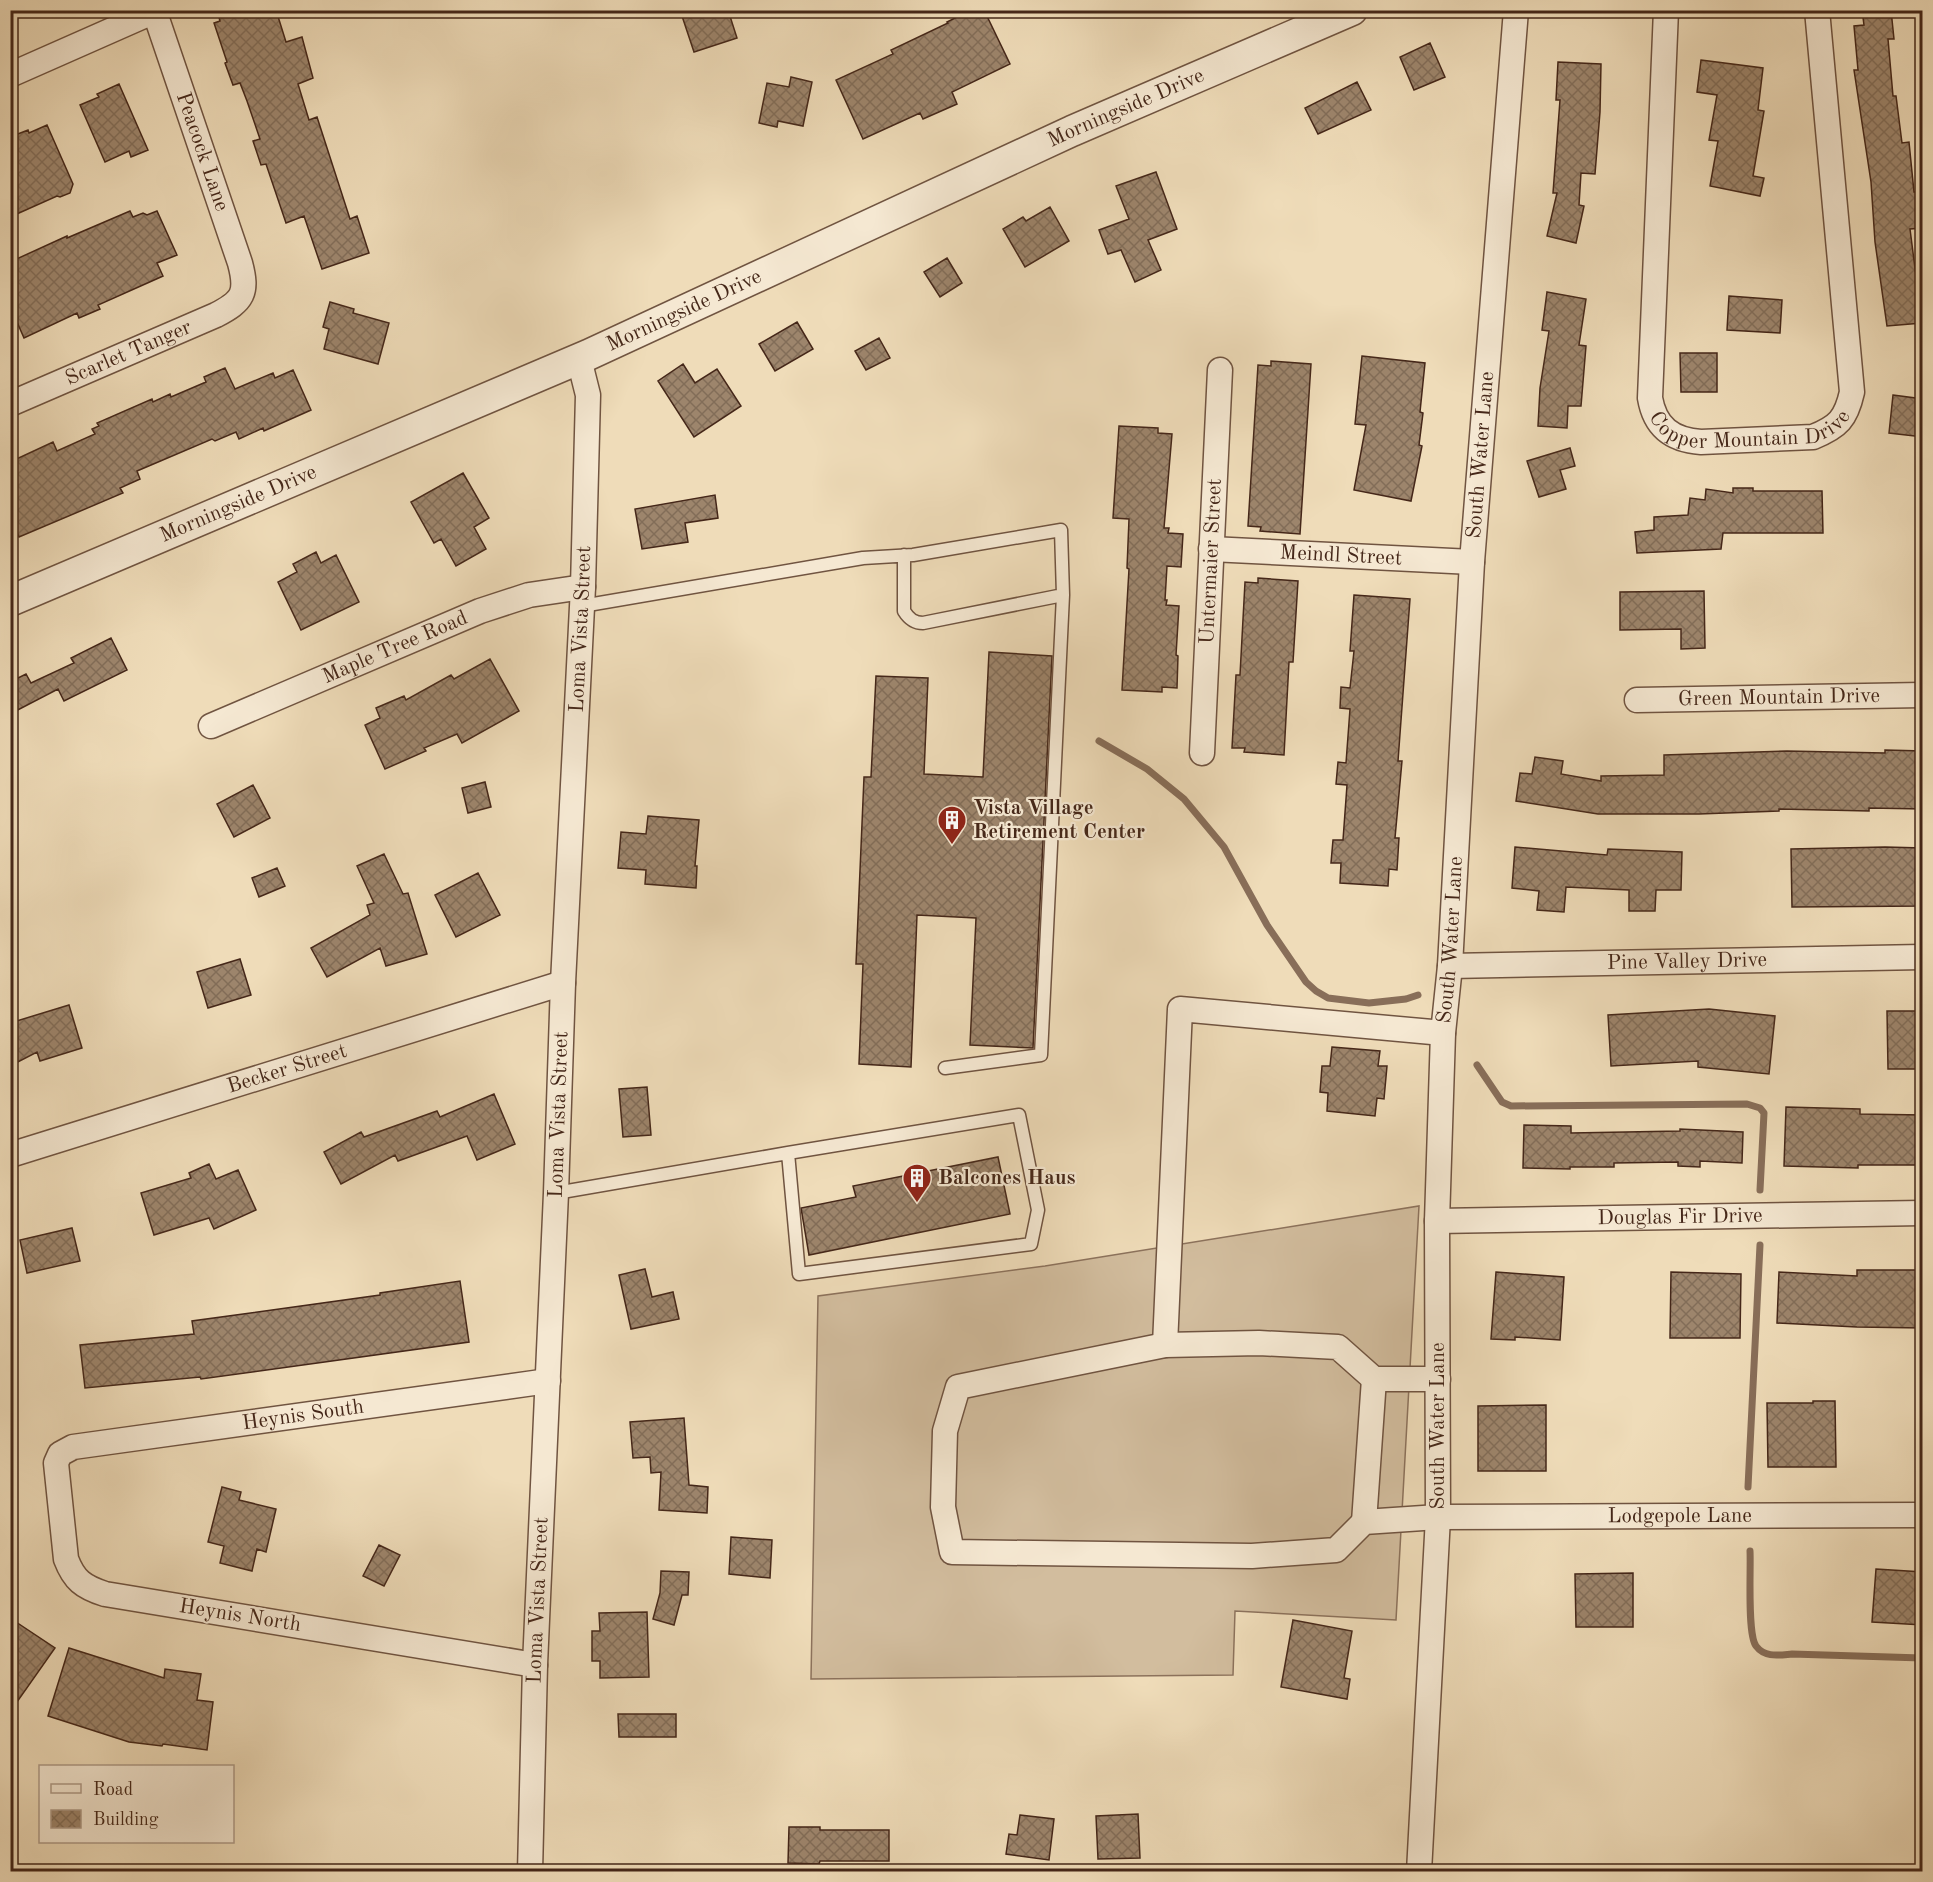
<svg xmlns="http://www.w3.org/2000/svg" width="1933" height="1882" font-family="'Old Standard TT',serif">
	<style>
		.grass { fill: #d2bd9e; stroke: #8c725c; stroke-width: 1.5 }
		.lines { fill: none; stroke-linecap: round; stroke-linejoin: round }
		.stream { stroke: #886e59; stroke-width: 7 }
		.building { fill: url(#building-cross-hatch); stroke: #452719; stroke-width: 1.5 }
		.service-casing { stroke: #705441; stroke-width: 15 }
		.minor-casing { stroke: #705441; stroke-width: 27 }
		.tertiary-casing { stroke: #705441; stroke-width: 33 }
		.service { stroke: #f5e8d2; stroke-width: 12 }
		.minor { stroke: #f5e8d2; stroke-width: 24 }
		.tertiary { stroke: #f5e8d2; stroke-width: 30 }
		.labels { text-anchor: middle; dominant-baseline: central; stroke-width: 4.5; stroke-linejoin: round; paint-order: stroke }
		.street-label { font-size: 21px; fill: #452719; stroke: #f5e8d2 }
		.poi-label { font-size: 21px; font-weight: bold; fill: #452719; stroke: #f5e8d2; text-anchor: start }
	</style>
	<defs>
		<pattern id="building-cross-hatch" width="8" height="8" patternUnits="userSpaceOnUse" patternTransform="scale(1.5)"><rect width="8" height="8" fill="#9d856c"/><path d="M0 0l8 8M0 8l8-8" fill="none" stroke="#826d58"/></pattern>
	</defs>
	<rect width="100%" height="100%" fill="#efdcb9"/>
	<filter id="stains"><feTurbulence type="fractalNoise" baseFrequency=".00333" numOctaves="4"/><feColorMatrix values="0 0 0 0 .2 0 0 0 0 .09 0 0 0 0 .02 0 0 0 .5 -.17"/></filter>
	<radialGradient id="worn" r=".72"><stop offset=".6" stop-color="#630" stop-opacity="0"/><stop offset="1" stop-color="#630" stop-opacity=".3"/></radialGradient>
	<path class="grass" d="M1419,1206L1396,1620L1235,1611L1233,1675L811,1679L818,1296L1045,1266Z"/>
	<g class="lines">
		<path class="stream" d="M1099,741L1147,769L1184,799L1224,847L1267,925L1306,982L1316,991L1328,998L1369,1003L1406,999L1418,995
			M1477,1065L1502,1102L1511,1106L1747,1104L1760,1108L1764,1113L1760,1190
			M1748,1487L1760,1245
			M1750,1551C1751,1569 1747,1634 1756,1646C1765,1658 1779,1655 1792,1654L1922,1658"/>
	</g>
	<path class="building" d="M217,10H276L286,42L302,37L313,78L298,84L309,120L317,117L350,219L357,216L369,253L322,269L304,216L286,223L266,164L261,165L253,141L260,139L247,101L240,83L233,85L225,63L227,62L214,23L220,21Z
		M680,10H728L737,38L694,52Z
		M971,10H984L1010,64L952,92L957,104L923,119L920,113L863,139L836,80L893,54L891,50L948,23L947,22Z
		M1862,10H1891L1894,39H1888L1893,96H1896L1902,143L1909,142L1914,192H1923V228L1910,229L1922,323L1887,326L1875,242L1871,182L1854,70H1858L1854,26L1864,25Z
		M1430,43L1445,77L1414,90L1400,57Z
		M1701,60L1763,68L1758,110L1764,111L1753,176L1764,178L1760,196L1710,186L1718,141L1709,140L1717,95L1697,92Z
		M1558,62L1601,64L1600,112L1595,174L1581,173L1579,205L1584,206L1576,243L1547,236L1557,193H1553L1560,100H1556Z
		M791,77L812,82L803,126L778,121L777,127L759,123L767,83L789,87Z
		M1357,82L1371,110L1318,134L1305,108Z
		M119,84L148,150L131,157L129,151L105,162L80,105L99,97L97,94Z
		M47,125L73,184L70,193L60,197L57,196L10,217V137L28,130L29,133Z
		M1156,172L1177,229L1148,240L1161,270L1135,282L1121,250L1108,254L1099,230L1129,219L1116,186Z
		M1050,207L1069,241L1025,267L1003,229L1023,217L1026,221Z
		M130,211L133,217L143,213L147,215L157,211L177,255L157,263L163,276L98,305L100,309L79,318L77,313L24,338L10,306V262L67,236V238Z
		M947,258L962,283L940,297L924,272Z
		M1547,292L1586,299L1579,345L1586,346L1581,406H1568L1567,428L1538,426L1540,388L1549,331L1542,330Z
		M1729,296L1782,300L1780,333L1727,330Z
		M330,302L354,309L353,313L389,323L378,364L324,349L329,329L323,327Z
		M797,322L813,349L775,371L759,344Z
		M879,338L890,358L866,370L855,351Z
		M1680,353H1717V392H1681Z
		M1362,356L1425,363L1420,412L1423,413L1419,445L1422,446L1411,501L1354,490L1366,425L1355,424Z
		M1271,361L1311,364L1300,534L1260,531L1261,527L1248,526L1258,365L1271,366Z
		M683,364L695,383L717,369L741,406L694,437L658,381Z
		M225,368L235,389L273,373L275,378L293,370L311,410L264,431L263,428L239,439L236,432L215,441L212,439L137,471L140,479L120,488L123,493L19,537L10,518V462L53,442L57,451L95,434L92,429L99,426L97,423L152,399L153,402L170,394L171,397L206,382L204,377Z
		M1893,395L1923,399V437L1889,433Z
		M1119,426L1158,428V433L1172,434L1164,528H1169L1168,533L1183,534L1181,567L1167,566L1165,600H1167L1166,605L1179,606L1176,655L1178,656L1177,688L1162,687V692L1122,690L1129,569L1127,568L1129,519L1113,518Z
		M1570,448L1575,466L1560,470L1566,489L1539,497L1527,461Z
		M463,473L489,518L474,527L486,549L456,566L441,539L434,543L411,502Z
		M1733,488H1753V491H1822L1823,533H1723L1721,549L1637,553L1635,532L1654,530V517L1688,515L1690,498L1705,500L1706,489L1733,493Z
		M715,495L718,518L685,523L688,542L642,549L635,509Z
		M316,552L321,563L336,555L359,602L301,630L278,582L297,572L293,564Z
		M1258,578L1298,581L1293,662H1289L1284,755L1244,752L1245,748H1232L1236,675H1240L1245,582L1258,583Z
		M1704,591L1705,648L1681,649V629L1620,630V592Z
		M1354,595L1410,599L1398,761H1402L1395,838H1399L1397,870L1389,869L1388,886L1340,883L1341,863H1331L1333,840H1343L1347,785L1336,784L1338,762L1346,763L1350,709L1340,708L1341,687L1350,688L1354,651H1350Z
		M111,638L127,670L64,701L58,689L10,714V682L26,674L31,683L74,663L71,658Z
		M989,652L1052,656L1033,1048L970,1045L976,918L917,915L911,1067L859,1064L863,964H856L864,777H871L876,676L928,678L924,774L983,777Z
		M490,659L519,711L462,743L457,734L424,748L426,751L385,769L365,725L380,718L376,708L404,696L406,700L451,675L454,679Z
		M1885,750L1923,751V809L1869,808V811L1779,809V811L1699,814H1598L1516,801L1520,773L1532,774L1535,757L1563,761L1561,774L1601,781V776L1664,775V755L1787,751L1885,753Z
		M485,782L491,807L468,813L462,788Z
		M253,785L270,818L234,837L217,804Z
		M648,816L699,820L695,866H697L696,888L645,884L646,870L618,868L621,832L646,834Z
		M1515,847L1607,855L1608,849L1682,852L1681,890H1656L1655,911H1629V890L1566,887L1564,912L1537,910L1539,891L1512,888Z
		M1885,847L1923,848V906L1792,907L1791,849Z
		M384,854L403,894L408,893L427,954L386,966L380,948L327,977L311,948L370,915L367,905L374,903L357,866Z
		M277,868L285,886L259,897L252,878Z
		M478,873L500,915L456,937L435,895Z
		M240,959L251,995L208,1008L197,972Z
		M69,1005L82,1048L40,1061L37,1052L10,1066V1023Z
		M1709,1009L1775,1016L1769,1074L1698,1067V1061L1611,1066L1608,1015Z
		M1887,1011H1923V1069H1888Z
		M1332,1047L1380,1051L1378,1066H1387L1384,1099L1377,1098L1375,1116L1327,1111L1328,1093L1320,1092L1322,1066H1330Z
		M647,1087L651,1135L623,1137L619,1089Z
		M494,1094L515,1144L477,1160L467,1136L398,1161L395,1155L341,1184L324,1152L361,1132L364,1137L437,1111L440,1117Z
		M1786,1107L1860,1109V1114L1923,1115V1165H1858V1168L1784,1166Z
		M1524,1125L1571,1126V1133L1680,1131V1129L1743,1132L1742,1163L1700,1161V1167L1678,1166V1162L1614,1163V1167H1570V1169L1523,1168Z
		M998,1157L1010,1214L809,1255L801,1208L856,1197L853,1186Z
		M209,1164L216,1179L238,1170L256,1210L214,1229L209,1218L154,1235L141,1193L191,1178L189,1173Z
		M72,1228L80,1261L27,1273L20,1240Z
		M645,1269L652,1297L673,1292L679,1319L631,1329L619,1275Z
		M1857,1270H1923V1328L1857,1327L1777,1323L1779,1272L1857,1276Z
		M1496,1272L1564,1277L1560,1340L1515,1337V1340L1491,1339Z
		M1671,1272L1741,1274L1740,1338H1670Z
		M460,1281L469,1342L201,1379L200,1377L85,1388L80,1345L194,1334L192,1321L380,1295V1293Z
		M1813,1401H1835L1836,1467H1768L1767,1403H1813Z
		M1546,1405V1471H1478V1406Z
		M684,1418L689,1485L708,1487L707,1513L659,1510L661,1472L651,1473L650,1457L633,1458L630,1422Z
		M222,1487L241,1492L239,1500L276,1509L266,1552L257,1549L252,1571L220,1563L224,1546L208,1542Z
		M731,1537L772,1540L770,1578L729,1574Z
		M379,1545L400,1555L384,1586L363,1576Z
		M1876,1569L1923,1572V1625L1872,1622Z
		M661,1571L689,1572L688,1595H682L674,1625L653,1619L660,1593Z
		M1633,1573V1627H1576L1575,1574Z
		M647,1612L649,1677L600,1678V1661H592V1631H600L599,1613Z
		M10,1618L55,1648L10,1712Z
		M1293,1620L1352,1631L1344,1678L1350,1679L1347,1699L1281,1687Z
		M69,1648L164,1678L165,1669L201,1674L197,1700L213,1702L207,1750L163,1744L162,1746L129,1742L48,1716Z
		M618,1714H676V1737H619Z
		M1138,1814L1140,1858L1098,1859L1096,1816Z
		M1020,1815L1054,1819L1049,1860L1006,1854L1009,1834L1017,1835Z
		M789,1827H820V1830H889V1861H820L819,1864L788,1863Z"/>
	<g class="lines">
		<g class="service-casing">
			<path id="service" d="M904,555V611C909,619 914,623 923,623L1063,595
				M582,606L863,558L913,555L1061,530L1063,595L1041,1055L945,1068
				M556,1193L788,1153L1019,1115L1038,1210L1031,1244L799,1274L788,1153"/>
		</g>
		<g class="minor-casing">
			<g id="minor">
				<path id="s1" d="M1666,10L1650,398C1655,427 1672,440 1701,442L1813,437C1838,427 1846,419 1852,392L1817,10"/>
				<path d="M10,75L155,11"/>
				<path id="s2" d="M10,404L216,315C243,301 248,293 240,263L154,10"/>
				<path id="s3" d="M1211,549L1472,562"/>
				<path id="s4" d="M1637,700L1922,695"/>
				<path id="s5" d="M211,726L480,611L529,595L583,587"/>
				<path id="s6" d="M1202,753L1220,370"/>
				<path id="s7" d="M1450,966L1922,957"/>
				<path id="s8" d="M10,1155L563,983"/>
				<path id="s9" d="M1437,1221L1922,1213"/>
				<path d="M1165,1345L1180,1009L1443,1033"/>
				<path id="s10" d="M1438,1379H1374L1338,1347L1259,1343L1165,1345L958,1387L945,1431L943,1507L952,1552L1252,1556L1336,1550L1364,1522L1438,1517L1922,1515"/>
				<path d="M1364,1522L1374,1379"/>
				<path id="s11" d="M535,1665L105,1594C83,1587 74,1580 66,1559L56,1463L60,1454L73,1447L548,1381"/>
				<path id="s12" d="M530,1872L535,1665L556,1193L563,983L583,587L588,395L579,359"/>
				<path id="s13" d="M1419,1872L1438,1517L1437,1221L1443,1033L1450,966L1472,562L1516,10"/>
			</g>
		</g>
		<g class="tertiary-casing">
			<g id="tertiary">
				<path id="s14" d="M10,601L588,355L1072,131L1352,10"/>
			</g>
		</g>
		<use href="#service" class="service"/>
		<use href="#minor" class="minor"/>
		<use href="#tertiary" class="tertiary"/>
	</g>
	<defs>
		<g id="building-pin" transform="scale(1.5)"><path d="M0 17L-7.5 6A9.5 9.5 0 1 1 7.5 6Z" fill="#8f2418" stroke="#f5e8d2"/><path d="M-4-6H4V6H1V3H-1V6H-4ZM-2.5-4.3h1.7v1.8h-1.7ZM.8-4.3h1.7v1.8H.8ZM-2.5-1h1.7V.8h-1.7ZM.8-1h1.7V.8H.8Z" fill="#fff"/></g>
	</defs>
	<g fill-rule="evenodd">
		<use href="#building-pin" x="952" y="820"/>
		<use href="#building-pin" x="917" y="1178"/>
	</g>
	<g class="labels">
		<g class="street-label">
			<text stroke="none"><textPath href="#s14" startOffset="1220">Morningside Drive</textPath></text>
			<text transform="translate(202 152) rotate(71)">Peacock Lane</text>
			<text stroke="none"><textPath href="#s14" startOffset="734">Morningside Drive</textPath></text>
			<text stroke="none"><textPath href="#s2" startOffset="129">Scarlet Tanger</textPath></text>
			<text stroke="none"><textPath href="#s1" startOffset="510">Copper Mountain Drive</textPath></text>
			<text stroke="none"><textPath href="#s13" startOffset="1419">South Water Lane</textPath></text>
			<text stroke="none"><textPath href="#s14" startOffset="248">Morningside Drive</textPath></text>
			<text stroke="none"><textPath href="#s3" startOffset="130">Meindl Street</textPath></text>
			<text stroke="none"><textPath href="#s6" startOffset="192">Untermaier Street</textPath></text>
			<text stroke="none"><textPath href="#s12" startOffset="1244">Loma Vista Street</textPath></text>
			<text stroke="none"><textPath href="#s5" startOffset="200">Maple Tree Road</textPath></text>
			<text stroke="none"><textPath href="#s4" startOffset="142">Green Mountain Drive</textPath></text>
			<text stroke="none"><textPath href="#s13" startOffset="933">South Water Lane</textPath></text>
			<text stroke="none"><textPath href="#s7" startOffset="237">Pine Valley Drive</textPath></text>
			<text stroke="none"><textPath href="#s8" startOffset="290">Becker Street</textPath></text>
			<text stroke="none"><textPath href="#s12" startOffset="758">Loma Vista Street</textPath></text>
			<text stroke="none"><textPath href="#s9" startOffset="243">Douglas Fir Drive</textPath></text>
			<text stroke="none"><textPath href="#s11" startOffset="844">Heynis South</textPath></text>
			<text transform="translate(1438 1426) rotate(-90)">South Water Lane</text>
			<text stroke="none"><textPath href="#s10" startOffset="1404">Lodgepole Lane</textPath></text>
			<text stroke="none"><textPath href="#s12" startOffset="272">Loma Vista Street</textPath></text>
			<text transform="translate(240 1616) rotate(9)">Heynis North</text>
		</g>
		<g class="poi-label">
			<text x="973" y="808">Vista Village<tspan x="973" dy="24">Retirement Center</tspan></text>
			<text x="938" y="1178">Balcones Haus</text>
		</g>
	</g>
	<rect width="1933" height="1882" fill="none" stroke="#efdcb9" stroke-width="36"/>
	<rect x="12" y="12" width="1909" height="1858" fill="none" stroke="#452719" stroke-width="3"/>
	<rect x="18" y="18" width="1897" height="1846" fill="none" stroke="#452719" stroke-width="1.5"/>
	<rect x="39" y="1765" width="195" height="78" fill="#f5e8d2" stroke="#af9b88" stroke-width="1.5"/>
	<rect x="51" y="1784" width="30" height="9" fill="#f5e8d2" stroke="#af9b88" stroke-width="1.5"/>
	<text x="93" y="1795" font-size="18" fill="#452719">Road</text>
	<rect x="51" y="1810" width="30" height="18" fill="url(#building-cross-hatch)" stroke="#af9b88" stroke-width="1.5"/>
	<text x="93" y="1825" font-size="18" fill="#452719">Building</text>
	<rect width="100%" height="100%" filter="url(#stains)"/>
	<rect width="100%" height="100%" fill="url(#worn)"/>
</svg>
